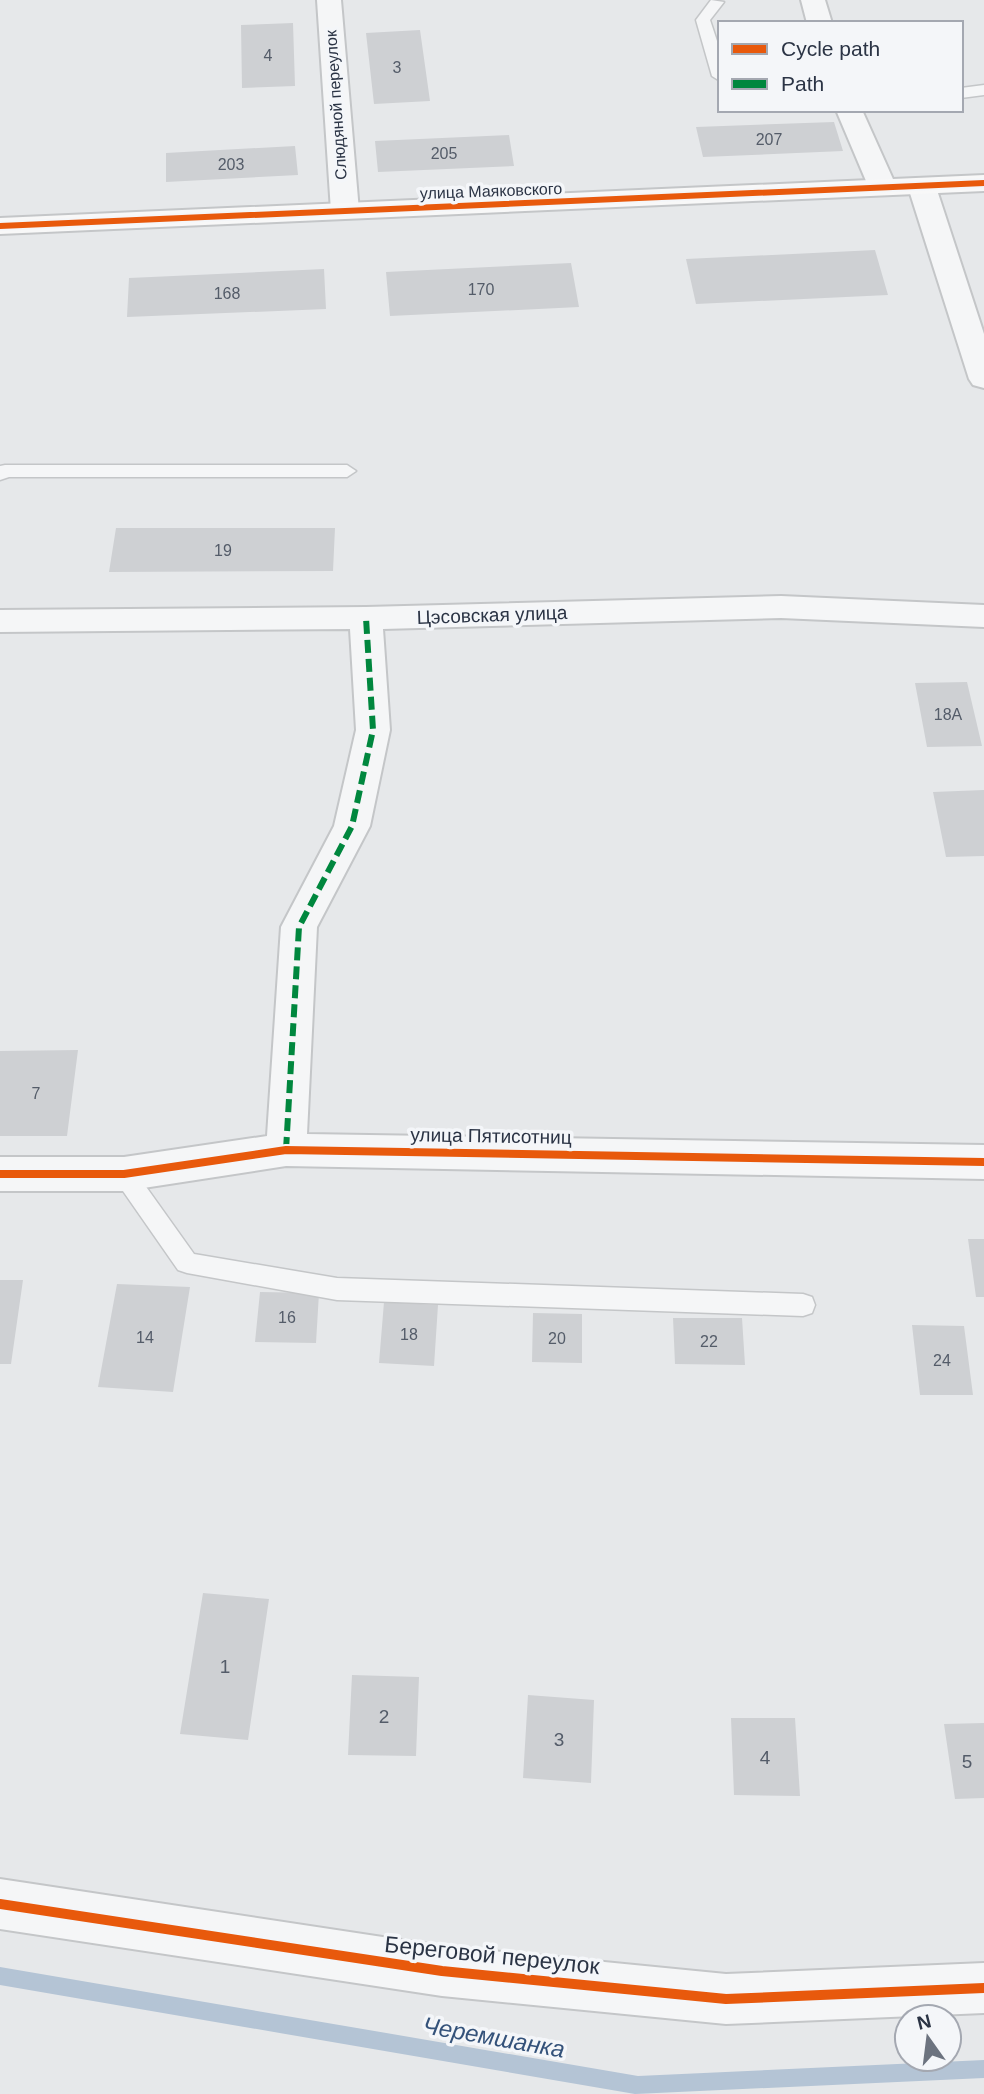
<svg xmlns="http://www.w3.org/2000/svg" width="984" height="2094" font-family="Helvetica,sans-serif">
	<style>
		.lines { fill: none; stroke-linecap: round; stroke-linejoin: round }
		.stream { fill: #b4c4d5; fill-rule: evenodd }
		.building { fill: #ced0d3 }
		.lane-casing { stroke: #c4c6c8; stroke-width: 3 }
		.street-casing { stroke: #c4c6c8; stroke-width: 4 }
		.secondary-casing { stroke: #c4c6c8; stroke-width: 4 }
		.lane { fill: #f5f6f7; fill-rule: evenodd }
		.street { fill: #f5f6f7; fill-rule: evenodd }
		.secondary { fill: #f8f8f8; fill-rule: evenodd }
		.quiet { stroke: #00873e; stroke-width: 6; stroke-dasharray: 13 6; stroke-linecap: butt }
		.cycleway-far2-casing { stroke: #f4f6f9; stroke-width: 10 }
		.cycleway-far1-casing { stroke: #f4f6f9; stroke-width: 12 }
		.cycleway-casing { stroke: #f4f6f9; stroke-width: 15 }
		.cycleway-far2 { stroke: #e8590c; stroke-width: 6 }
		.cycleway-far1 { stroke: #e8590c; stroke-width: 8 }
		.cycleway { stroke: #e8590c; stroke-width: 10 }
		.labels { text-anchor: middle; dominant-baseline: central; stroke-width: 7; stroke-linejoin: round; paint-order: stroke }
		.number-label { font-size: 16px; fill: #545c69 }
		.far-street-label { font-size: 16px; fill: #2b3445; stroke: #f4f6f9 }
		.street-label { font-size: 19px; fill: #2b3445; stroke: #f4f6f9 }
		.near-number-label { font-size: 19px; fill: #545c69 }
		.near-street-label { font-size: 23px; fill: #2b3445; stroke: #f4f6f9 }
		.near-water-label { font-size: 24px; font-style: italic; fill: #34527a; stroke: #f4f6f9 }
	</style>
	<rect width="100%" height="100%" fill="#e6e8ea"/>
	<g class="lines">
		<path class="stream" d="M0,1967L638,2076L984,2060V2078L635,2094L0,1985Z"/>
	</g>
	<path class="building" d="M293,23L295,86L242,88L241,25Z
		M420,30L430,101L374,104L366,33Z
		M834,122L843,151L703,157L696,127Z
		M509,135L514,166L378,172L375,141Z
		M295,146L298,175L166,182V153Z
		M875,250L888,295L696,304L686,259Z
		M571,263L579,307L390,316L386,272Z
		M324,269L326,309L127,317L129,278Z
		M116,528H335L333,571L109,572Z
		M967,682L982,746L927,747L915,683Z
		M984,790V856L946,857L933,792Z
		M78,1050L67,1136H0V1051Z
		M968,1239H984V1297H976Z
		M0,1280H23L11,1364H0Z
		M117,1284L190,1287L173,1392L98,1387Z
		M260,1292L319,1293L316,1343L255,1342Z
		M384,1302L438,1305L434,1366L379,1363Z
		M533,1313L582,1314V1363L532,1362Z
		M673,1318H742L745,1365L675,1364Z
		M912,1325L964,1326L973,1395H920Z
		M203,1593L269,1599L248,1740L180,1734Z
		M352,1675L419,1677L416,1756L348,1755Z
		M528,1695L594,1700L591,1783L523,1778Z
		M731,1718H795L800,1796L734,1795Z
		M984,1723V1798L955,1799L944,1724Z"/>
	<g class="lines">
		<g class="lane-casing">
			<path id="lane" d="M711,0L724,2L710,20L720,50V81L712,76L696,20Z
				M984,85V95L961,98V88Z
				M5,465H347L356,471L347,477H9L0,480V466Z
				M124,1164L132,1167L194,1254L337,1278L803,1294L812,1297L815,1305L812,1313L803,1316L337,1300L187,1273L178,1270L116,1181L112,1174L116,1167Z"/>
		</g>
		<g class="street-casing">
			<path id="street" d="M317,0H341L359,211L355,217H335L331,211Z
				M801,0H825L832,23H807Z
				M836,110H862L897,188L893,194H873L869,188Z
				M922,179L932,181L936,187L984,334V388L973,385L969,379L908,187L912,181Z
				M781,596L984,605V627L781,618L383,629L390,730L370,826L317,927L307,1134L984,1145V1179L286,1166L124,1191H0V1157H124L267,1136L281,927L334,826L356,730L350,629L0,632V610L366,607Z
				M0,1879L442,1946L726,1974L984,1963V2013L726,2024L442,1996L0,1929Z"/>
		</g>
		<g class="secondary-casing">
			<path id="secondary" d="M984,175V191L0,234V218Z"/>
		</g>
		<use href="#lane" class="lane"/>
		<use href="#street" class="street"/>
		<use href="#secondary" class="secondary"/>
		<path class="quiet" d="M286,1150L299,927L352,826L373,730L366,618"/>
		<g class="cycleway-far2-casing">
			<path id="cycleway-far2" d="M0,226L984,183"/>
		</g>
		<g class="cycleway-far1-casing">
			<path id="cycleway-far1" d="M0,1174H124L286,1150L984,1162"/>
		</g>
		<g class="cycleway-casing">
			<path id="cycleway" d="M0,1904L442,1971L726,1999L984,1988"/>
		</g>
		<use href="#cycleway-far2" class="cycleway-far2"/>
		<use href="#cycleway-far1" class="cycleway-far1"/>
		<use href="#cycleway" class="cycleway"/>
	</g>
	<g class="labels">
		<g class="number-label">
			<text x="268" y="55">4</text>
			<text x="397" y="67">3</text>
			<text x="769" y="139">207</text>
			<text x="444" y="153">205</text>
			<text x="231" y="164">203</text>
			<text x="481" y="289">170</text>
			<text x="227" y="293">168</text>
			<text x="223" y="550">19</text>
			<text x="948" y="714">18А</text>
			<text x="36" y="1093">7</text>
			<text x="287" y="1317">16</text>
			<text x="409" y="1334">18</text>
			<text x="145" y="1337">14</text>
			<text x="557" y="1338">20</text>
			<text x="709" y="1341">22</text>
			<text x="942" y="1360">24</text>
		</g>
		<g class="far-street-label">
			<text transform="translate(336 105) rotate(-94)">Слюдяной переулок</text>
			<text transform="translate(491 191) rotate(-2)">улица Маяковского</text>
		</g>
		<g class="street-label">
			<text transform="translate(492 615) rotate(-2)">Цэсовская улица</text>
			<text transform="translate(491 1136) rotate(1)">улица Пятисотниц</text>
		</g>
		<g class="near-number-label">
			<text x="225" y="1666">1</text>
			<text x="384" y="1716">2</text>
			<text x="559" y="1739">3</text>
			<text x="765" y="1757">4</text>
			<text x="967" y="1761">5</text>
		</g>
		<g class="near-street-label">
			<text transform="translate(492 1955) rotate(6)">Береговой переулок</text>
		</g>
		<g class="near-water-label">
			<text transform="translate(494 2037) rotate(10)">Черемшанка</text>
		</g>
	</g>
	<rect x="718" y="21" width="245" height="91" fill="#f4f6f9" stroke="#a4a8b1" stroke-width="2"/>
	<rect x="732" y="44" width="35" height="10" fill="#e8590c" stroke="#a4a8b1" stroke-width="2"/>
	<text x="781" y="56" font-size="21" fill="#2b3445">Cycle path</text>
	<rect x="732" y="79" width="35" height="10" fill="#00873e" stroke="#a4a8b1" stroke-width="2"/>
	<text x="781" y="91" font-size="21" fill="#2b3445">Path</text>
	<g transform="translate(928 2038) rotate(346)"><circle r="33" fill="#f4f6f9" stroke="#a4a8b1" stroke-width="2"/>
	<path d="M0-5L12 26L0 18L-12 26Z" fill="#6c737f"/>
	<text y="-10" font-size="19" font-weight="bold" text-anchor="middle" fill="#2b3445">N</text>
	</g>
</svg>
